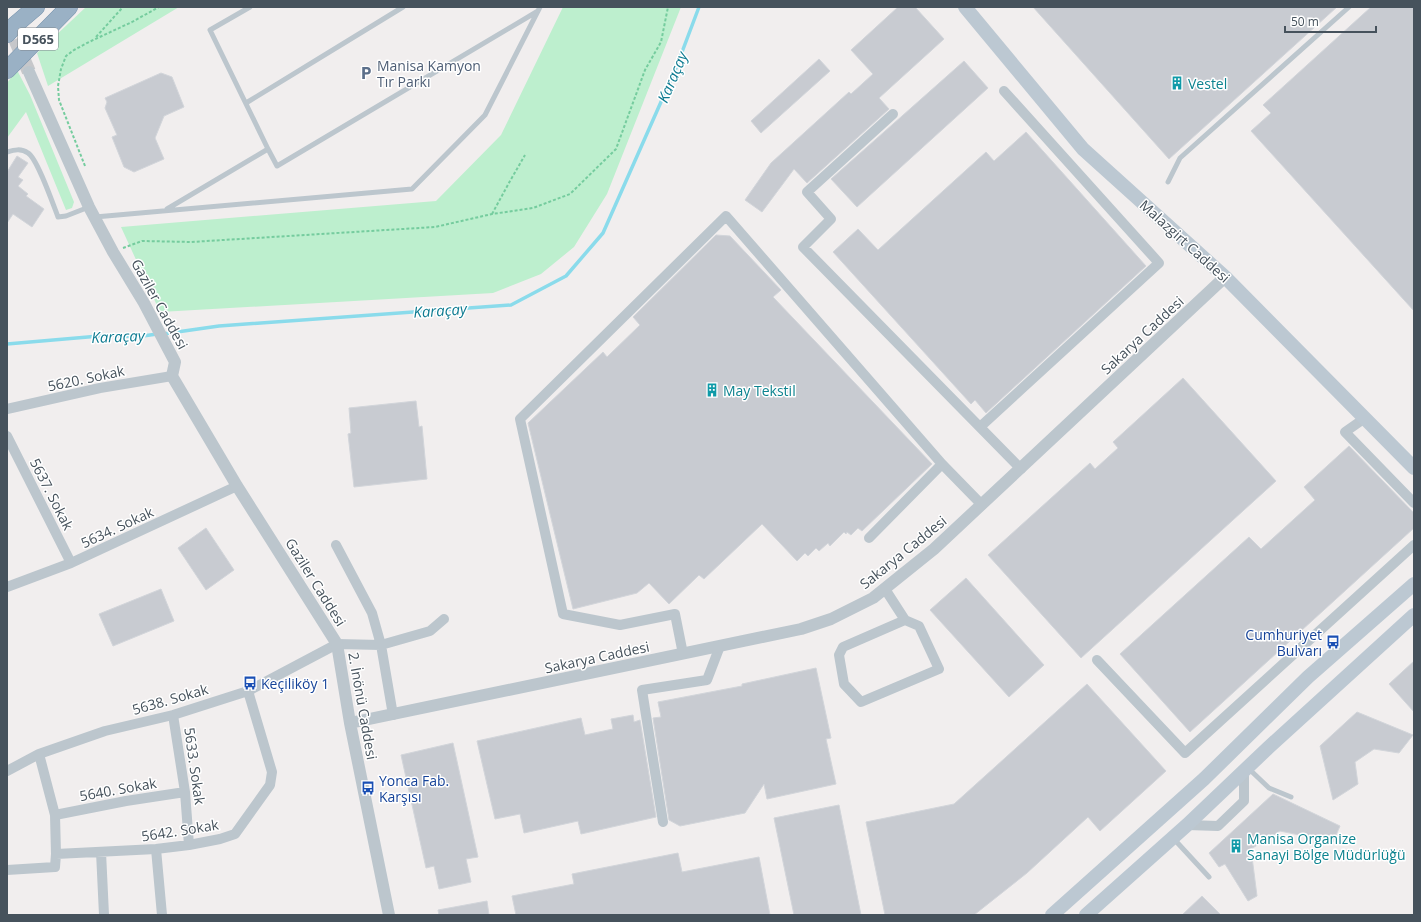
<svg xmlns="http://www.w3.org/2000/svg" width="1421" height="922" font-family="'Open Sans',sans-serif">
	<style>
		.green { fill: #bdefce }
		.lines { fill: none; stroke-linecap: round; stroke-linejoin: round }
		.stream { stroke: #8adbeb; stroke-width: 3.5 }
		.building { fill: #c8cbd1; stroke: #d2d5da }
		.secondary-tunnel { stroke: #c6c7ca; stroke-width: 14; stroke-dasharray: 14 7; stroke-linecap: butt }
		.trunk-casing { stroke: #718ea9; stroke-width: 18 }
		.path { stroke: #75cc9e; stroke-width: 2; stroke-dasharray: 3 2; stroke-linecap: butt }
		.service { stroke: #bcc6cd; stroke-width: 5 }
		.minor { stroke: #bcc6cd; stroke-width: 10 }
		.tertiary { stroke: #bcc6cd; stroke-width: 12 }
		.secondary { stroke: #bcc8d2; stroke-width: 14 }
		.trunk { stroke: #9ab1c5; stroke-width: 17 }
		.labels { text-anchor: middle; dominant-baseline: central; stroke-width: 3; stroke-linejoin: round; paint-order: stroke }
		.shield { fill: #fff; stroke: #7e868d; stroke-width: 1 }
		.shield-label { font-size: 13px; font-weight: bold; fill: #46525c }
		.service-label { font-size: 14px; fill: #4e5e75; stroke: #fff; text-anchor: start }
		.culture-label { font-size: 14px; fill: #0d838f; stroke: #fff; text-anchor: start }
		.street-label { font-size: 14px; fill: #46525c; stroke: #fff }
		.transit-label { font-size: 14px; fill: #164399; stroke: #fff; text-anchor: start }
		.water-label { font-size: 15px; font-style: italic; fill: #0e7b91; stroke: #fff }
	</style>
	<rect width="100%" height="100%" fill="#f1eeee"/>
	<path class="green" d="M86,7H179L48,86L37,53Z
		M563,7H681L607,194L574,247L541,274L493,293L160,312L121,227L436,201L501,135Z
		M17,70L30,95L74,202L72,208L66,210L26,112L7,138V83Z"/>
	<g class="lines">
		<path class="stream" d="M163,334L219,326L511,305L566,276L603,233L676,68L699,7
			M7,344L111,335L136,337L157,334"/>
	</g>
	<path class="building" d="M898,7H915L944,39L879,98L889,109L807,183L794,169L762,212L745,200L771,163L849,92L851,94L873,74L851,50Z
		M1033,7H1337L1169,159Z
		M1371,7H1414V311L1251,131L1271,113L1263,105Z
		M819,59L830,71L761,133L751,121Z
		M964,61L988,88L857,207L831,179Z
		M161,73L172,77L184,107L164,116L155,138L164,159L134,172L124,167L112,137L117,135L105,108L107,102L105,98Z
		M1026,132L1146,266L986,413L975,400L971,404L833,252L858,229L878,250L986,152L994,161Z
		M17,156L28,163L18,177L23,180L18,186L28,194L26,196L44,209L32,227L13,214L7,223V172Z
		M716,235L730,236L781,290L773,297L932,464L862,531L858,528L851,535L847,532L846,534L844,532L830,546L828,543L819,551L816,548L808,556L805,553L797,561L762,524L704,579L699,575L669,604L649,583L637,593L573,609L528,423L603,352L607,357L640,325L633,317Z
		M1183,378L1276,481L1081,658L988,555L1090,463L1095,469L1118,448L1113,442Z
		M416,401L419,427L422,426L427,479L354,487L348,434L351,433L349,408Z
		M1349,446L1414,513V528L1190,732L1120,654L1249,537L1261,549L1315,500L1304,487Z
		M206,528L234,570L206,590L178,548Z
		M966,578L1044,665L1009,697L930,610Z
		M161,589L174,621L113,646L99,614Z
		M1414,661V712L1389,684Z
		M816,668L831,738L826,739L836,784L767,799L764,784L745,813L680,826L669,820L653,718L661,717L658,702L742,686V684Z
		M1087,684L1166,771L1100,831L1088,817L1027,873L974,915H885L866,822L954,804Z
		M1357,712L1413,735L1399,753L1374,749L1355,762L1358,784L1333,800L1320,746Z
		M633,715L634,722L640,720L656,817L581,834L578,821L524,833L520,814L495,819L477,741L581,718L585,735L613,729L611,719Z
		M453,743L478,857L466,859L471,882L439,889L434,866L426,868L401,755Z
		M1273,794L1340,826L1333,842L1280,831L1251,849L1257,896L1248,901L1225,864L1219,867L1209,853Z
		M839,805L861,915H794L774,818Z
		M678,853L682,872L759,857L770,915H516L512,896L574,884L572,874Z
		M1202,896L1221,915H1182Z
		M487,901L489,915H439L438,910Z"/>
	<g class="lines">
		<path class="secondary-tunnel" d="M7,20L29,72"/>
		<g class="trunk-casing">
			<path id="trunk" d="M7,34L15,25L36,7
				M7,70L69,7"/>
		</g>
		<path class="path" d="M96,37L123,7
			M85,166L59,100L58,86L61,69L66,56L74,50L89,42L132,22L159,7
			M492,214L510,181L525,155
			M123,248L142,241L191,242L435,227L492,214L533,208L570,194L616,149L645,70L661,42L668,7"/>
		<path class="service" d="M246,103L403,7
			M268,149L277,166L538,11
			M7,152C14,150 21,148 28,153C37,158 53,204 58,217L66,216L89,207
			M1168,182L1180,158L1349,7
			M167,209L268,149L210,30L250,7
			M95,217L412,189L485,115L540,7
			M1248,768L1269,788L1291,797
			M1173,838L1209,877"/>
		<path class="minor" d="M893,114L807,192L831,219L803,247L1021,469
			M7,409L100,388L172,376
			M1365,418L1345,432L1414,503
			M980,427L1159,263L1004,91
			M7,436L71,563
			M869,538L942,464
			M336,545L372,613L381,645L393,715
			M7,587L71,563L237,486
			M885,589L905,620L919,626L939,669L861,702L844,684L839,655L843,647L905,620
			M683,654L675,614L620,625L563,614L520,419L726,216L942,464L982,505
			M1097,660L1185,753L1414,545
			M173,715L185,792L189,845
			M39,754L55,815L56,854
			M7,771L39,754L105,731L173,715L248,691L337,644L381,645L430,631L444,619
			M55,815L126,801L185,792
			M663,822L642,690L707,680L720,646
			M1187,825L1218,826L1244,801V770
			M156,849L162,915
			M101,852L104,915
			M7,870L55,867L56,854L156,849L189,845L220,839L235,834L270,785L272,772L248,691"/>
		<path class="tertiary" d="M29,72L89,207L113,252L144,303L175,362L172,376L237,486L337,644L350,723L389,915
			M350,723L801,629L831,619L873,598L934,549L1225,277"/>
		<path class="secondary" d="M965,7L1083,149L1225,277L1414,468
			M1052,915L1204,779L1308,677L1414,584
			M1086,915L1187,825L1269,747L1414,615"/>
		<use href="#trunk" class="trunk"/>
	</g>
	<defs>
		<g id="parking-bare" transform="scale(1.08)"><path d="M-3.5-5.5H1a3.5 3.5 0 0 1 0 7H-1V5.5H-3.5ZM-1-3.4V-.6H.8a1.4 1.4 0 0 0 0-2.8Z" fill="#5c6f8a" stroke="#fff" stroke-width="2.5" paint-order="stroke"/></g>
		<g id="building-bare" transform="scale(1.08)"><path d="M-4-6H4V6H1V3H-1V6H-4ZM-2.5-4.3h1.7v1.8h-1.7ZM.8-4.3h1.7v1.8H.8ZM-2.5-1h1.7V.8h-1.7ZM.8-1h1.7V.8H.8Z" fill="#0f9aa8" stroke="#fff" stroke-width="2.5" paint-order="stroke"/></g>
		<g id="bus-bare" transform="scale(1.08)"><path d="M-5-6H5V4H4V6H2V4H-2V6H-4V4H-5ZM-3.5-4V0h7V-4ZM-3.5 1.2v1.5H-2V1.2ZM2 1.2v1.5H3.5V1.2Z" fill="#1a4fb4" stroke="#fff" stroke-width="2.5" paint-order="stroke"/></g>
	</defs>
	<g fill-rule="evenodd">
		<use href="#parking-bare" x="366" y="73"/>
		<use href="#building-bare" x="1177" y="83"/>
		<use href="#building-bare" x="712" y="390"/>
		<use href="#bus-bare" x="1333" y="642"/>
		<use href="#bus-bare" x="250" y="683"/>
		<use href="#bus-bare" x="368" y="788"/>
		<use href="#building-bare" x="1236" y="846"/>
	</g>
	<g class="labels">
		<rect class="shield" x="18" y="28" width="40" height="22" rx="3"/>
		<g class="shield-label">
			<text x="38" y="39">D565</text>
		</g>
		<g class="service-label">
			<text x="377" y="65">Manisa Kamyon<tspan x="377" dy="16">Tır Parkı</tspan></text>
		</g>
		<g class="culture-label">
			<text x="1188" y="83">Vestel</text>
			<text x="723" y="390">May Tekstil</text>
			<text x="1247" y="838">Manisa Organize<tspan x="1247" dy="16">Sanayi Bölge Müdürlüğü</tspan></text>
		</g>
		<g class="street-label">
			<text transform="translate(1185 241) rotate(42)">Malazgirt Caddesi</text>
			<text transform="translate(160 304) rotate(61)">Gaziler Caddesi</text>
			<text transform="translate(1142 335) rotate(-43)">Sakarya Caddesi</text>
			<text transform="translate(86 378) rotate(-12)">5620. Sokak</text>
			<text transform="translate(52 494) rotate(63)">5637. Sokak</text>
			<text transform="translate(117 527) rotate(-25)">5634. Sokak</text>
			<text transform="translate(903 552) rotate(-39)">Sakarya Caddesi</text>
			<text transform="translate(316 582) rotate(58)">Gaziler Caddesi</text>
			<text transform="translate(597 657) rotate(-12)">Sakarya Caddesi</text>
			<text transform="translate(170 699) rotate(-16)">5638. Sokak</text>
			<text transform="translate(363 706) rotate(80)">2. İnönü Caddesi</text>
			<text transform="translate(195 766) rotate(82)">5633. Sokak</text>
			<text transform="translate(118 789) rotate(-10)">5640. Sokak</text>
			<text transform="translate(180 830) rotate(-9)">5642. Sokak</text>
		</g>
		<g class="transit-label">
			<text x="1322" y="634" text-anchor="end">Cumhuriyet<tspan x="1322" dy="16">Bulvarı</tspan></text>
			<text x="261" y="683">Keçiliköy 1</text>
			<text x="379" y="780">Yonca Fab.<tspan x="379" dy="16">Karşısı</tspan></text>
		</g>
		<g class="water-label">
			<text transform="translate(672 77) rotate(-67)">Karaçay</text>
			<text transform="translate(440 310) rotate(-4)">Karaçay</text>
			<text transform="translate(118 336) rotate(-2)">Karaçay</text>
		</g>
	</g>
	<rect width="1421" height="922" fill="none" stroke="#46525c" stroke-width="16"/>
	<path d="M1285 26v6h91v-6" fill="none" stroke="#46525c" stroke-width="2"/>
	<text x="1291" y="26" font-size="12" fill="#46525c" stroke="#ffffff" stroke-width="3" paint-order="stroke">50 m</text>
</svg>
